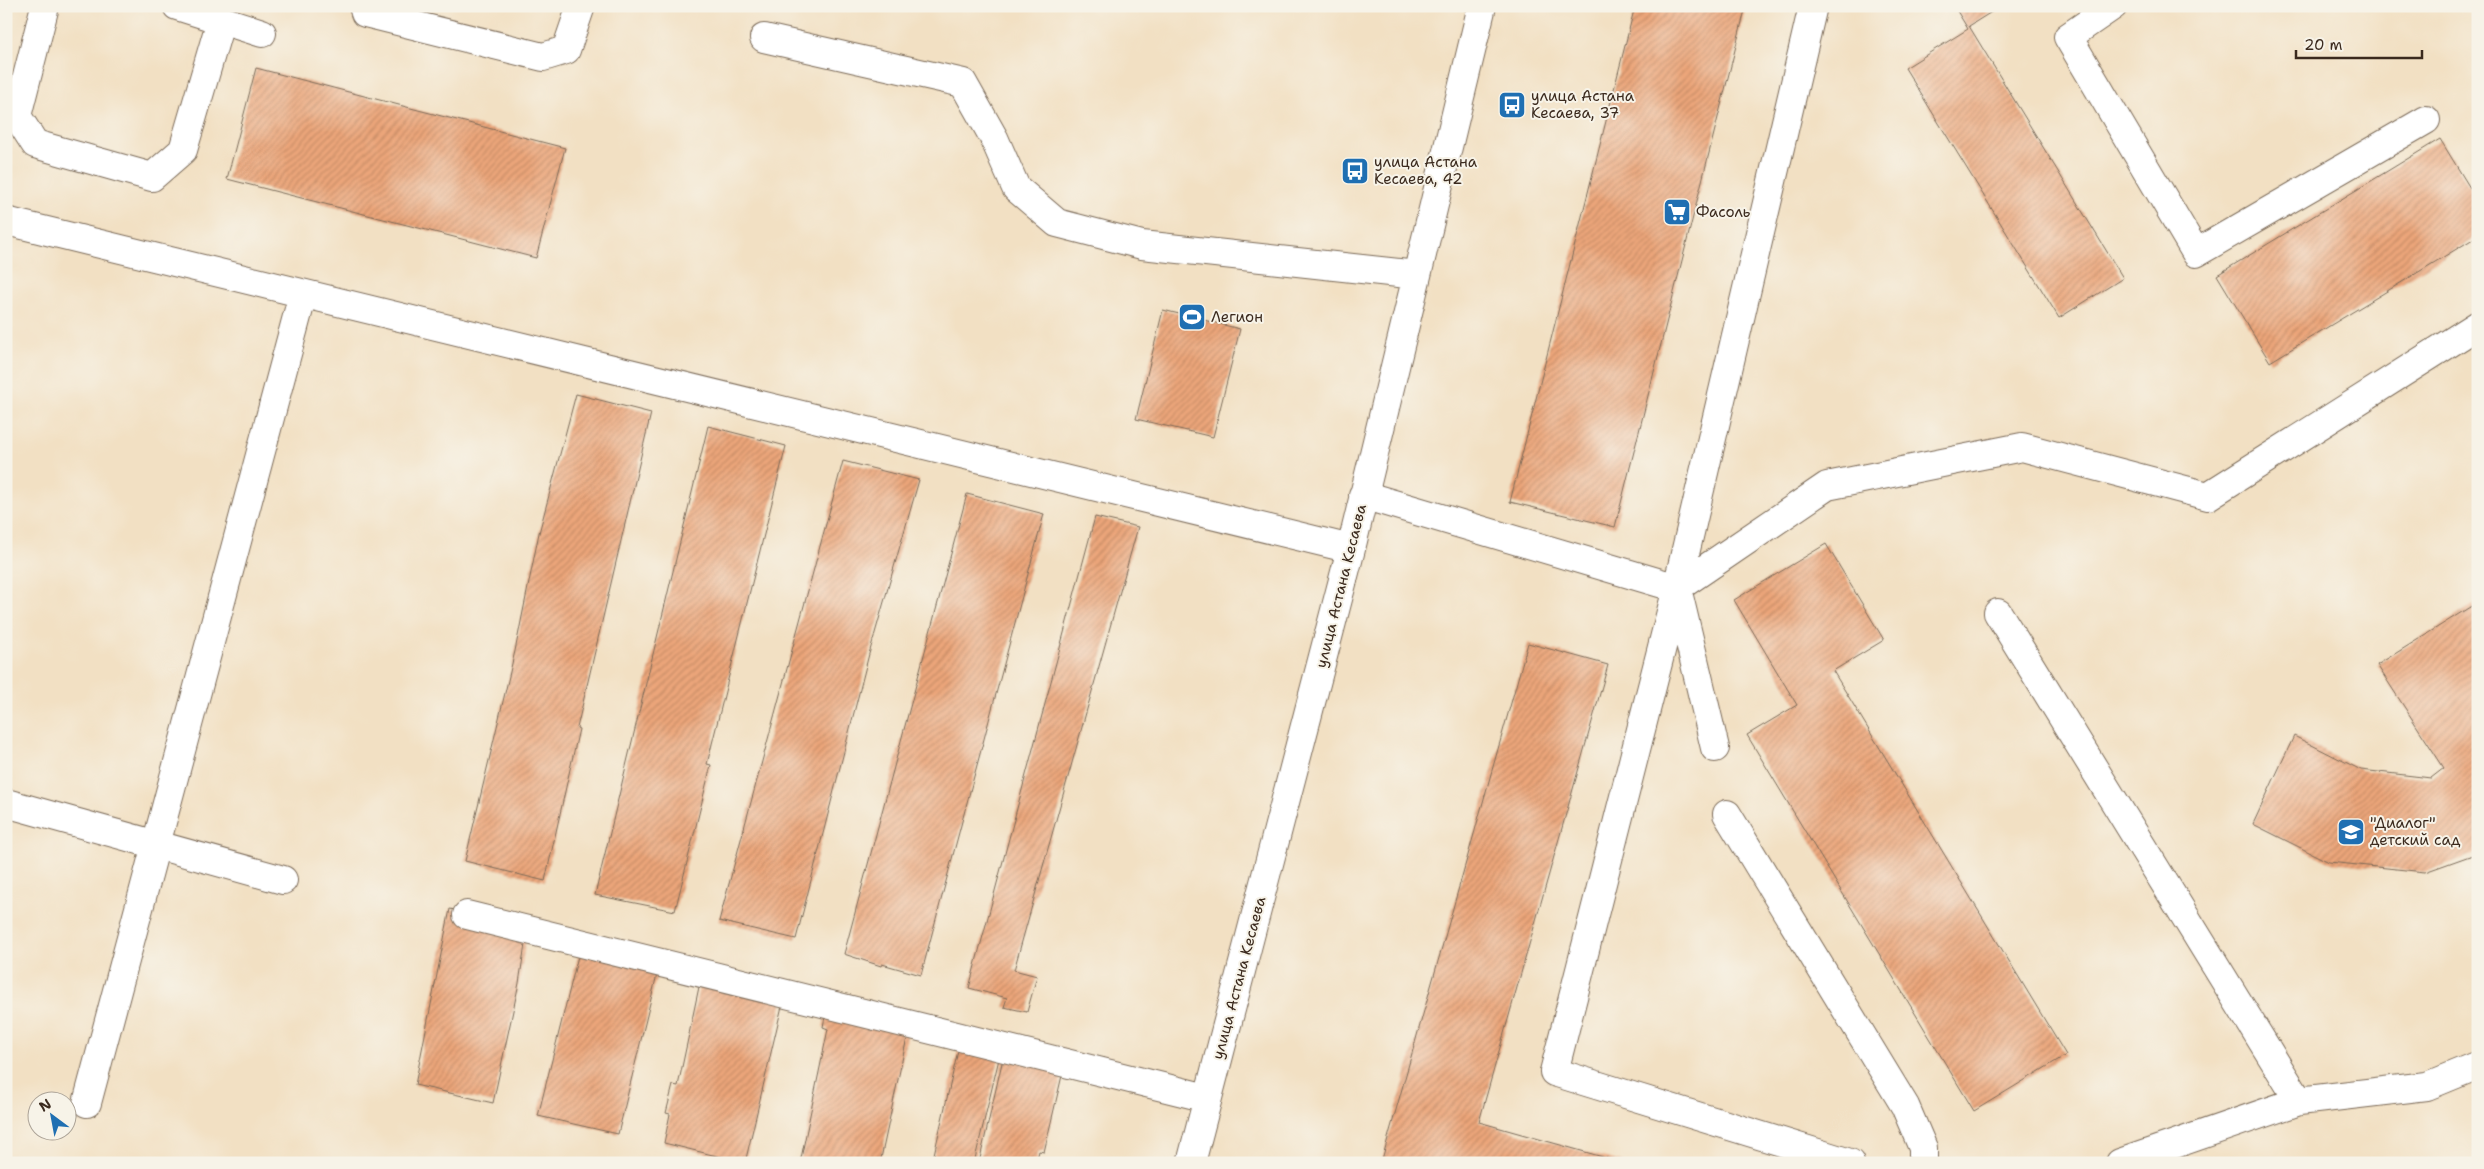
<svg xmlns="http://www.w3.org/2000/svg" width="2484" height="1169" font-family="'Shantell Sans',sans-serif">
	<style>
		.building { fill: url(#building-hatch) }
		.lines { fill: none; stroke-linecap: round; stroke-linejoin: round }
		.minor-casing { stroke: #7b6a58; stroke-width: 30 }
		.minor { stroke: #fff; stroke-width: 28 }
		.labels { text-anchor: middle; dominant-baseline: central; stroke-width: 4; stroke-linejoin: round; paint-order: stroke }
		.poi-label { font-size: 15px; fill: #3b2a1e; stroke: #f7f3e8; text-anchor: start }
		.street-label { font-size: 15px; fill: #3b2a1e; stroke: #f7f3e8 }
	</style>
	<defs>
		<pattern id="building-hatch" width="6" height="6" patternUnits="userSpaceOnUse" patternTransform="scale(1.25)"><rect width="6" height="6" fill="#eca67a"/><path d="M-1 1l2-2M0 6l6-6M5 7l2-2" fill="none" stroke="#c08763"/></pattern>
	</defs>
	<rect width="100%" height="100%" fill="#f7f3e8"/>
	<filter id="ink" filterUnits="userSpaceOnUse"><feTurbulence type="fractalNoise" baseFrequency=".02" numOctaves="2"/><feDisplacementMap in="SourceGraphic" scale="10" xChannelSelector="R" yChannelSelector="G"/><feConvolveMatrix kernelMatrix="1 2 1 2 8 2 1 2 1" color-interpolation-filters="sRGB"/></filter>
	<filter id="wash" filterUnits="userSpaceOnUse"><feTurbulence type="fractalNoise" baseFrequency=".0096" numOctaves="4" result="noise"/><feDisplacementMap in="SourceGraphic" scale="20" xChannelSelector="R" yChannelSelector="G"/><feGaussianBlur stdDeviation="1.12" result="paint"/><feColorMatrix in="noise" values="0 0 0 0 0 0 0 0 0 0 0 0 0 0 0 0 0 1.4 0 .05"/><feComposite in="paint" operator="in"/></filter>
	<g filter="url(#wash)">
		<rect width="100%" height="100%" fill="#f2e0c3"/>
		<g id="blocks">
			<path class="building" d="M1635,6H1746L1615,527L1510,502Z
				M1954,6H2001L1969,26L2123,278L2059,318L1905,68L1968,29Z
				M256,68L565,148L536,258L227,179Z
				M2440,139L2478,201V236L2270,362L2217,275Z
				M1163,310L1240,329L1213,437L1136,419Z
				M576,394L651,413L577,728L579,729L545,881L465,861L515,651L539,533Z
				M708,426L786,446L707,764L711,765L675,911L595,895Z
				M843,461L919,480L869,654L796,939L719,921Z
				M967,494L1044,514L921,975L882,964L881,966L844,954Z
				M1095,517L1138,527L1014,970L1037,976L1027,1012L1004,1007L1007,998L969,988Z
				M1826,544L1884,640L1833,671L2066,1055L1974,1111L1747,735L1797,705L1734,600Z
				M2478,602V853L2425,872L2329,862L2253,824L2294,736L2361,770L2431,778L2444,768L2377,665Z
				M1528,643L1608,665L1479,1122L1624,1163H1381Z
				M450,909L528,925L519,983L493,1103L415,1085Z
				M582,940L661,958L618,1134L538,1116Z
				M703,968L786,989L745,1163L664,1143L670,1114L666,1113L673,1085L678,1086Z
				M828,1001L911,1019L880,1163H800L828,1029L823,1027Z
				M963,1029L1004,1038L974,1163H932Z
				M1004,1054L1064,1067L1044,1152L1039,1151L1036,1163H979Z"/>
		</g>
	</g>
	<g filter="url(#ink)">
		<use href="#blocks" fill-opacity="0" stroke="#7b6a58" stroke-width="1"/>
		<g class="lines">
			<g class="minor-casing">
				<path id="minor" d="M45,6L17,116L35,144L152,177L183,150L221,20
					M177,6L262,33
					M363,6L365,13L543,57L566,50L581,6
					M2113,6L2068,37L2196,253L2426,120
					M764,38L963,83L994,138L1016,188L1057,223L1142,245L1417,275
					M6,221L1351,549
					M1363,495L1677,588L1554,1072L1850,1163
					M1677,588L1827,486L2022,447L2208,496L2478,325
					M1998,613L2299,1101
					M1715,748L1677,588L1813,6
					M6,803L283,880
					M1727,814L1905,1106L1923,1148V1163
					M467,915L1207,1098
					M87,1103L303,294
					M1191,1163L1351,549L1482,6
					M2120,1163L2299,1101L2427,1086L2478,1065"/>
			</g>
			<use href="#minor" class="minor"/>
		</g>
	</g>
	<defs>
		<g id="bus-square" transform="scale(1.4375)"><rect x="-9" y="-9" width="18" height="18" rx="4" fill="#1f6fb2" stroke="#f7f3e8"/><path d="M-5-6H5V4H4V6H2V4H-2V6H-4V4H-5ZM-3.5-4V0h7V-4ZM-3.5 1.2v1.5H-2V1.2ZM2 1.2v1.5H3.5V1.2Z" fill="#fff"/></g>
		<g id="supermarket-square" transform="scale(1.4375)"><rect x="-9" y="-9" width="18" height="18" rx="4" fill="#1f6fb2" stroke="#f7f3e8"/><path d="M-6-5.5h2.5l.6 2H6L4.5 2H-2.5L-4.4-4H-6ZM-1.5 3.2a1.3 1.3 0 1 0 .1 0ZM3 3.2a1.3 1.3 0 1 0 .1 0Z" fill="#fff"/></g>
		<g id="stadium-square" transform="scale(1.4375)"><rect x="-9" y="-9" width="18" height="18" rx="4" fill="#1f6fb2" stroke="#f7f3e8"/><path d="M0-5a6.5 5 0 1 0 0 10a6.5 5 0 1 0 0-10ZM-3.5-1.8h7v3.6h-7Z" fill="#fff"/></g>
		<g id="school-square" transform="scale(1.4375)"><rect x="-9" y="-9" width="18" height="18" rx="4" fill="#1f6fb2" stroke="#f7f3e8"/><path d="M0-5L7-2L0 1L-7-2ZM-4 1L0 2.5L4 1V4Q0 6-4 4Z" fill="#fff"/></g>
	</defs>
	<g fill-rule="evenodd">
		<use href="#bus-square" x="1512" y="105"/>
		<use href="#bus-square" x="1355" y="171"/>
		<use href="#supermarket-square" x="1677" y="212"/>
		<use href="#stadium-square" x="1192" y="317"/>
		<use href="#school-square" x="2351" y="832"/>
	</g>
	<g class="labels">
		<g class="poi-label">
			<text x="1531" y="96">улица Астана<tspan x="1531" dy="17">Кесаева, 37</tspan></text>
			<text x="1374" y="162">улица Астана<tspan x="1374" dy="17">Кесаева, 42</tspan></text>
			<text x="1696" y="212">Фасоль</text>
			<text x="1211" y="317">Легион</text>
			<text x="2370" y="823">"Диалог"<tspan x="2370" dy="17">детский сад</tspan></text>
		</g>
		<g class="street-label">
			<text transform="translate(1341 586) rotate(-76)">улица Астана Кесаева</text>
			<text transform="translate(1239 978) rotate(-75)">улица Астана Кесаева</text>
		</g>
	</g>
	<rect width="2484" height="1169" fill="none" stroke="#f7f3e8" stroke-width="25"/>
	<g transform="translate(52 1116) rotate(328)"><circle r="24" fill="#f7f3e8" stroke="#aca397"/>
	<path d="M0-4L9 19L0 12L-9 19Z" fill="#1f6fb2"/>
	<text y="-8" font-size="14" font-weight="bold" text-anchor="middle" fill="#3b2a1e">N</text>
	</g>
	<path d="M2296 50v8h126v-8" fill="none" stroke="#3b2a1e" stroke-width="2.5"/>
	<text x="2304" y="50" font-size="15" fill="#3b2a1e" stroke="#f7f3e8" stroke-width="4" paint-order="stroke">20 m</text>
</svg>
